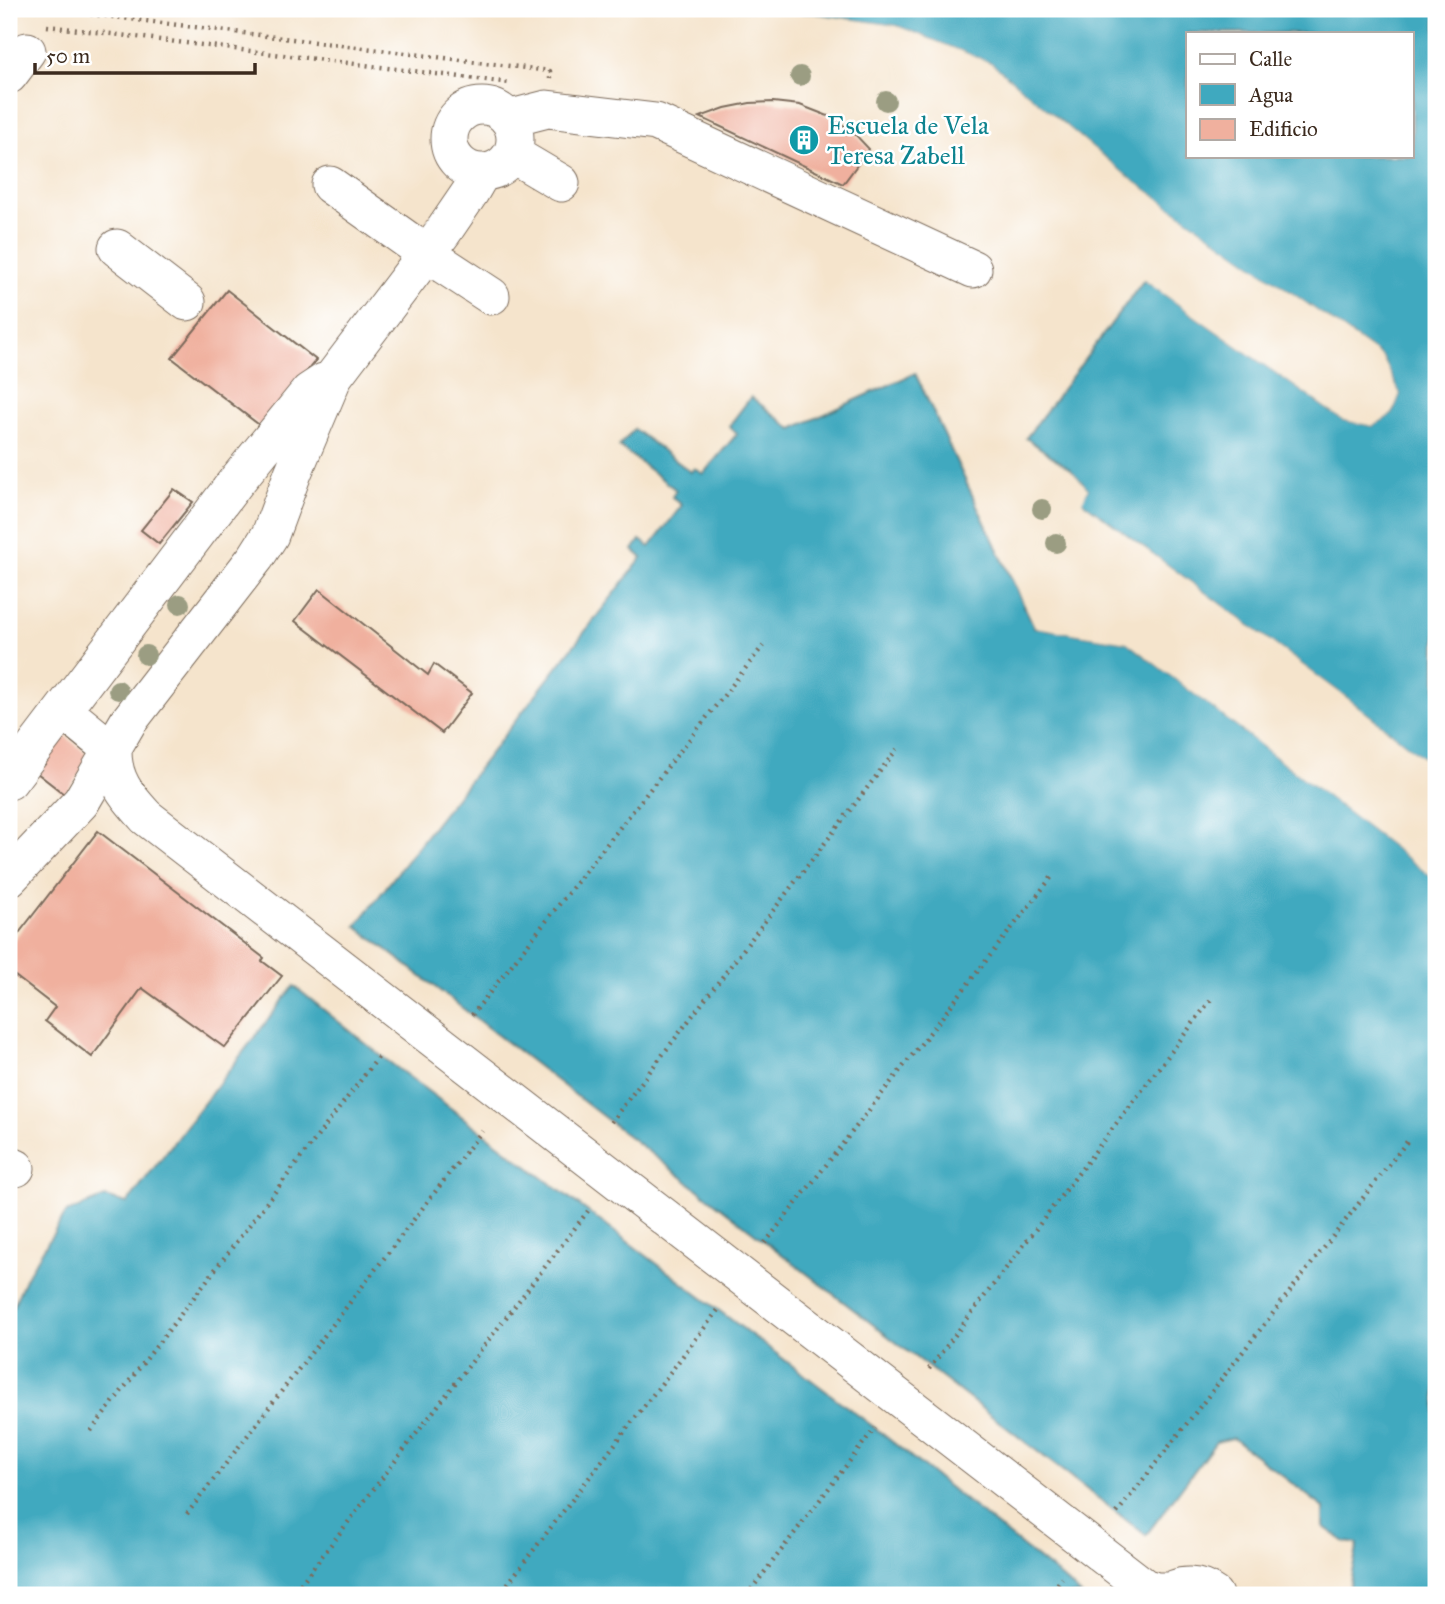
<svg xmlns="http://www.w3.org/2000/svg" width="1445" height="1604" font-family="'IM FELL Great Primer',serif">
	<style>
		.water { fill: #3fa9bf; stroke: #3d6a6e; stroke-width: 2; fill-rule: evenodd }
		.pier { fill: #f5e4cc }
		.building { fill: #f0b09e }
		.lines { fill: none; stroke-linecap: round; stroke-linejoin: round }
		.minor-casing { stroke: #7c6b5b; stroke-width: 39 }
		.path { stroke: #7c6b5b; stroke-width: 4.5; stroke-dasharray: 2 5; stroke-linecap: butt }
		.minor { stroke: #fff; stroke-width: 37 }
		.tree { fill: #9b9d82 }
		.labels { text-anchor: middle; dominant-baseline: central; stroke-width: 5; stroke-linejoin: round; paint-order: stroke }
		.culture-label { font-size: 26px; fill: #0d838f; stroke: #fff; text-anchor: start }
	</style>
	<rect width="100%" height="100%" fill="#fff"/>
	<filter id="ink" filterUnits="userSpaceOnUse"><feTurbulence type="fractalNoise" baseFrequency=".0143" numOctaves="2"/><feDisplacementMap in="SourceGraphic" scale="14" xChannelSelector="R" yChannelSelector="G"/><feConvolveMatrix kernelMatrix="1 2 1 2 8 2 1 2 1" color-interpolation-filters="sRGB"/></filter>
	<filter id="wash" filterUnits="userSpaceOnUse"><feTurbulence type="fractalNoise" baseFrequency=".00686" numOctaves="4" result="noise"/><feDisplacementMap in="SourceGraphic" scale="28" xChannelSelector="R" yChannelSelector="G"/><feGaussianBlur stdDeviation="1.57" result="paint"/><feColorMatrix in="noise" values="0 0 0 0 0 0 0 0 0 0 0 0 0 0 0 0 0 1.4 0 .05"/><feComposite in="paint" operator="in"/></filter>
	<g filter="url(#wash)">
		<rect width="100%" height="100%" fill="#f5e4cc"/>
		<path class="water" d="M727,9H1436V768L1347,698L1081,501L1088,489L1070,469L1026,438L1144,280L1343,420L1373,426L1392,414L1400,394L1382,357L1128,177L991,63L897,26L815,14ZM1188,33H1412V156H1188Z
			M915,373L1034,627L1127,642L1436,880V1595H1347L1358,1544L1345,1542L1324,1527V1508L1233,1438L1216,1442L1146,1535L356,926L642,558L633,550L640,540L650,547L682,505L672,497L676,490L619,446L634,429L691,472L694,468L703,474L737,434L729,426L751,397L792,429Z
			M294,986L380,1055L875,1428L1062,1578L1081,1595H9V1316L26,1277L66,1213L105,1197L127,1203Z"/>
		<path class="pier" d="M724,9L815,14L897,26L991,63L1128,177L1382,357L1400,394L1392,414L1373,426L1343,420L1144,280L1142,277H1146L1344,417L1372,422L1389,412L1396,395L1379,360L1126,180L989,66L896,29L815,17L727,12Z
			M1070,469L1088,489L1082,502L1347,698L1436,768V772L1345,701L1079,504L1078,500L1084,490L1068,472Z
			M1040,624L1129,639L1436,875V880L1127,642L1034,627Z"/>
		<g id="blocks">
			<path class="building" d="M773,102L800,105L828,116L851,130L869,149L843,184L700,117L725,108L750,103Z
				M227,290L316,360L262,427L172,358Z
				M174,489L193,502L159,544L141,530Z
				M319,589L428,675L434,664L472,693L442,733L295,621Z
				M61,733L92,758L64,794L32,769Z
				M98,831L264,958L262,961L282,976L225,1048L142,988L92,1057L45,1021L55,1007L15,976L9,984V946Z"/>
		</g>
	</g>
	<g filter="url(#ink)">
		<use href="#blocks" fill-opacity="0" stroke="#7c6b5b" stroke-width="2"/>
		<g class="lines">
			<g class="minor-casing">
				<path id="minor" d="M9,75L27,51
					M449 139a33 33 0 1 1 66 0a33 33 0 1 1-66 0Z
					M508,119L547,109L656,122L973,269
					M512,154L561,183
					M330,185L427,254L491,296
					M117,248L187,302
					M64,711L113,751C113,781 127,796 146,817L1144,1587L1156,1591H1170
					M9,781L235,483L309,392L324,382
					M9,878L81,802L128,722L256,557L270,535L293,473L334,376L443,232L471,191L482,172
					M9,1165L16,1168
					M1165,1595C1180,1582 1199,1584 1214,1595"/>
			</g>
			<path class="path" d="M49,9L550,71V79
				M47,26L510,83
				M472,1015L763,646
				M611,1122L897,749
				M765,1243L1054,874
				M929,1369L1213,997
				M91,1431L380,1055
				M1117,1513L1409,1139
				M187,1514L482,1131
				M292,1595L588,1211
				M499,1595L718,1310
				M747,1595L875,1428
				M1049,1595L1062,1578"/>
			<use href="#minor" class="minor"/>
		</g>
		<g class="tree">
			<circle cx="800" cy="76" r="10"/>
			<circle cx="886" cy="101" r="10"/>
			<circle cx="1042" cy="509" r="10"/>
			<circle cx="1056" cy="543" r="10"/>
			<circle cx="180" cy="604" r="10"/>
			<circle cx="146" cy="655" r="10"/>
			<circle cx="118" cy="690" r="10"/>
		</g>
	</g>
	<defs>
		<g id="building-disc" transform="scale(1.575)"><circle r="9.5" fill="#0f9aa8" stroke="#fff"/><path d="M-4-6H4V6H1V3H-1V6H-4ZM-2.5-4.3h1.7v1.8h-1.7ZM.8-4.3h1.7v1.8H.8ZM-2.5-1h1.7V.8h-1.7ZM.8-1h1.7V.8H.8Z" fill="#fff"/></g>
	</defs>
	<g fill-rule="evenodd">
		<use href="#building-disc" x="804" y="140"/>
	</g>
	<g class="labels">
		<g class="culture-label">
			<text x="827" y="125">Escuela de Vela<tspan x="827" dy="30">Teresa Zabell</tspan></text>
		</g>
	</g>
	<rect width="1445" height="1604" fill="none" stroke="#fff" stroke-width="35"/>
	<rect x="1186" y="32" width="228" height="126" fill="#ffffff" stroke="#b1aaa5" stroke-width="2"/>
	<rect x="1200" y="54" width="35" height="10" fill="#ffffff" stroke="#b1aaa5" stroke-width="2"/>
	<text x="1249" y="66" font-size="21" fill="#3b2a1e">Calle</text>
	<rect x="1200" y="84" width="35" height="21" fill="#3fa9bf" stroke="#b1aaa5" stroke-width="2"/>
	<text x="1249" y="102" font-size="21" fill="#3b2a1e">Agua</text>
	<rect x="1200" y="119" width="35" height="21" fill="#f0b09e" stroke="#b1aaa5" stroke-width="2"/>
	<text x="1249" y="136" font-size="21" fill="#3b2a1e">Edificio</text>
	<path d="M35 63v10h220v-10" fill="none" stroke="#3b2a1e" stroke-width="3.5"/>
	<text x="46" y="63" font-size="21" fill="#3b2a1e" stroke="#ffffff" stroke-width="5" paint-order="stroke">50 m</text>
</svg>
